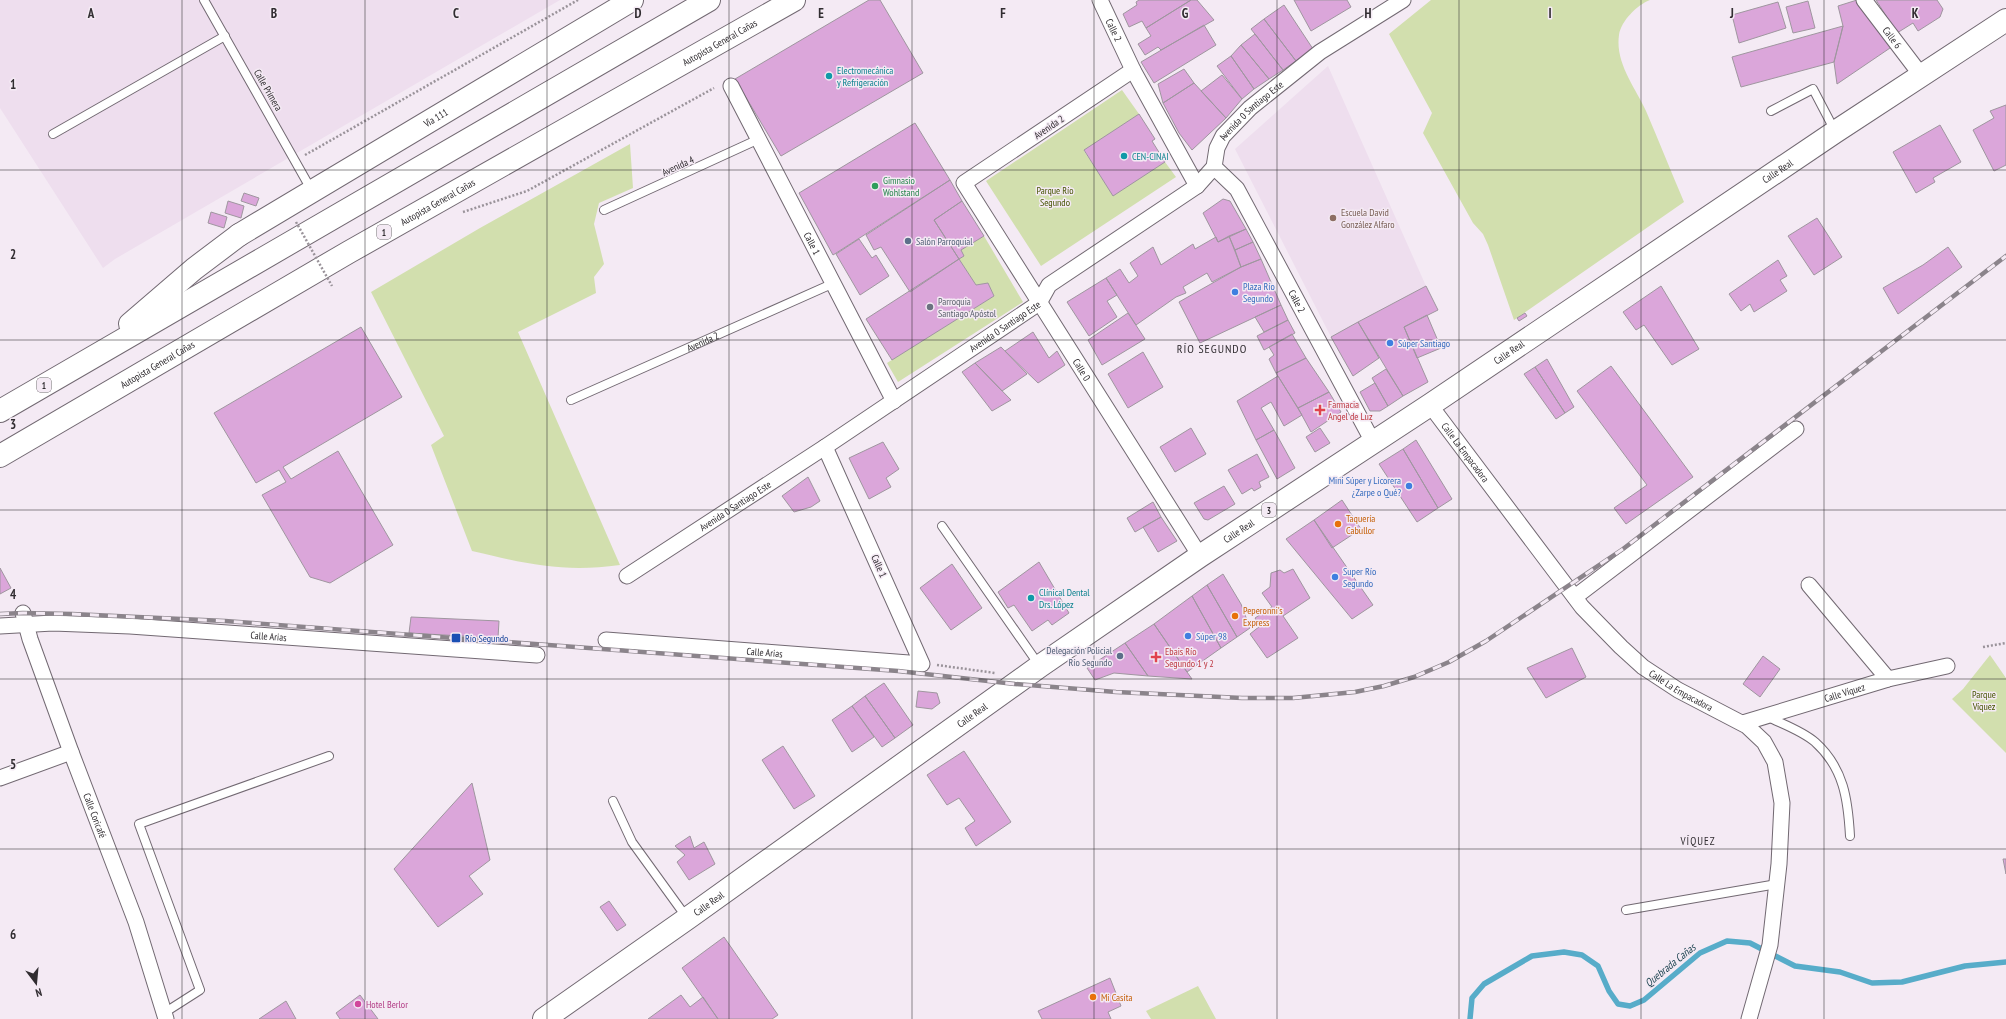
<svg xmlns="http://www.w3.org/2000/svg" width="2006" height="1019" font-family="'PT Sans Narrow',sans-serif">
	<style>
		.built { fill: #eedeee }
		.green { fill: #d2dfae }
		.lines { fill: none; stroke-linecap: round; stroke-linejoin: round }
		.stream { stroke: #57acc9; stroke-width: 5.5 }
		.building { fill: #dba6da; stroke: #9f969f }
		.lane-casing { stroke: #726972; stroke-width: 10 }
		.street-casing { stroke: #726972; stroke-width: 17 }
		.secondary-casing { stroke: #726972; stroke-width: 24 }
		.primary-casing { stroke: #726972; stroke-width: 24 }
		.highway-casing { stroke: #726972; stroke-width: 24 }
		.path { stroke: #9a939a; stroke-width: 2.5; stroke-dasharray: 2 2; stroke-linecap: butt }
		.lane { stroke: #fff; stroke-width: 8 }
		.street { stroke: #fff; stroke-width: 15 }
		.secondary { stroke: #fff; stroke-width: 22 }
		.primary { stroke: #fff; stroke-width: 22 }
		.highway { stroke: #fff; stroke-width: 22 }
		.rail-casing { stroke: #8b848b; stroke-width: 4.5 }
		.rail { stroke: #f4eaf4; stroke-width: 3; stroke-dasharray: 9; stroke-linecap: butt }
		.path-bridge { stroke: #9a939a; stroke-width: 2.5; stroke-dasharray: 2 2; stroke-linecap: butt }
		.grid { fill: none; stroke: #312d31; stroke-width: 1; stroke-opacity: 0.55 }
		.culture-dot { fill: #0f9aa8; stroke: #f4eaf4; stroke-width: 1.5 }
		.leisure-dot { fill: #2e9e5b; stroke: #f4eaf4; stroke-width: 1.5 }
		.education-dot { fill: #8d6e63; stroke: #f4eaf4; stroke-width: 1.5 }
		.service-dot { fill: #5c6f8a; stroke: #f4eaf4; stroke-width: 1.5 }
		.shop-dot { fill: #3f7fe0; stroke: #f4eaf4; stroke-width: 1.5 }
		.worship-dot { fill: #6b7280; stroke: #f4eaf4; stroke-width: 1.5 }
		.health-dot { fill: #e0444e; stroke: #f4eaf4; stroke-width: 1.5 }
		.food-dot { fill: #e8710a; stroke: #f4eaf4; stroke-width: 1.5 }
		.transit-dot { fill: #1a4fb4; stroke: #f4eaf4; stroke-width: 1.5 }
		.hotel-dot { fill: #d1479c; stroke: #f4eaf4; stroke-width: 1.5 }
		.labels { text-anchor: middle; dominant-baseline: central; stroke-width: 3; stroke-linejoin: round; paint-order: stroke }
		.shield { fill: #f4eaf4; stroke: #6c666c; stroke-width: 1 }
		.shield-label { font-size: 9px; font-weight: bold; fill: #312d31 }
		.street-label { font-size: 10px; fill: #312d31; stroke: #f4eaf4 }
		.culture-label { font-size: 10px; fill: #0d838f; stroke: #f4eaf4; text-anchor: start }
		.leisure-label { font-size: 10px; fill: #27864d; stroke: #f4eaf4; text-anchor: start }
		.park-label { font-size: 10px; fill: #465402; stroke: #f4eaf4 }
		.education-label { font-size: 10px; fill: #785e54; stroke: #f4eaf4; text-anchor: start }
		.service-label { font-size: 10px; fill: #4e5e75; stroke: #f4eaf4; text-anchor: start }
		.shop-label { font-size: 10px; fill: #366cbe; stroke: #f4eaf4; text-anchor: start }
		.worship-label { font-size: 10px; fill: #5b616d; stroke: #f4eaf4; text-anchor: start }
		.health-label { font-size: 10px; fill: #be3a42; stroke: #f4eaf4; text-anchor: start }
		.food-label { font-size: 10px; fill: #c56008; stroke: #f4eaf4; text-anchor: start }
		.transit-label { font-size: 10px; fill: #164399; stroke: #f4eaf4; text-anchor: start }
		.hotel-label { font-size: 10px; fill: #b23c85; stroke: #f4eaf4; text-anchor: start }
		.neighbourhood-label { font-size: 11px; letter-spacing: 1px; fill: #312d31; stroke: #f4eaf4 }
		.water-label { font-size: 11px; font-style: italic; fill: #1f4552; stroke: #f4eaf4 }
		.quarter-label { font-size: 12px; letter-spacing: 1px; fill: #312d31; stroke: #f4eaf4 }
		.grid-label { font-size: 13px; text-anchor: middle; font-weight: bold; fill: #312d31; stroke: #f4eaf4; stroke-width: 3; stroke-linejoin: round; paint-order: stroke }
	</style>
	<rect width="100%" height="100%" fill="#f4eaf4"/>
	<path class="built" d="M0,0H560L115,259L103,268L0,108Z
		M1328,66L1426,286L1331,337L1235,149Z"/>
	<path class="green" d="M1431,0H1650C1637,5 1621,21 1619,35C1615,63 1635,87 1646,111C1659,141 1671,172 1684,202L1514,320L1488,245L1483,234L1473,223L1423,133L1432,113L1389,34Z
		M1122,90L1139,114L1084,151L1113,195L1165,162L1176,177L1041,266L986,181Z
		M630,144L633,188L599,203L594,224L604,264L594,277L596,293L518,332L620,565C564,573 527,564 472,551L431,445L444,436L371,292L480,228Z
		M984,236L1023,302L898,382L887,363L994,296L988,283L976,285L959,259L961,250Z
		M1990,655L2006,678V753L1952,699L1963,689Z
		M1198,986L1216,1019H1151L1146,1011Z"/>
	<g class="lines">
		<path class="stream" d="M1470,1019L1472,998L1484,984L1532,956L1564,952L1582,955L1598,966L1609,991L1618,1004L1630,1006L1644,1000L1700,953L1727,941L1750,943L1795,966L1840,972L1872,983L1902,982L1965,966L2006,962"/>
	</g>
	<path class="building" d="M869,0H880L923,73L781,156L735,79Z
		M1139,0H1191L1146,28L1142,21L1129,27L1123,14L1137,5L1136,2Z
		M1191,0H1197L1214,20L1161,50L1158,47L1145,55L1138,44L1151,36L1146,28Z
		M1294,0H1347L1351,7L1311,31Z
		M1857,0L1893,46L1837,84L1834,62L1843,26L1838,6Z
		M1876,0H1937L1943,9L1940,17L1918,31L1913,23L1897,33Z
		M1808,1L1815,28L1793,33L1786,7Z
		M1778,2L1786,28L1739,43L1732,15Z
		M1284,5L1313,49L1296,61L1264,19Z
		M1264,19L1296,61L1283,70L1251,29Z
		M1204,25L1216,45L1154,83L1141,62Z
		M1843,26L1834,62L1741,87L1732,57Z
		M1255,34L1283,70L1269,79L1241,45Z
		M1241,45L1269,79L1254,89L1231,56Z
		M1231,56L1254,89L1242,99L1217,66Z
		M1184,69L1194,83L1163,103L1158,84Z
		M1222,75L1242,99L1226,118L1201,91Z
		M1194,83L1226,118L1192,150L1179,133L1163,103Z
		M2006,105V165L1994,171L1973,130L1994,118L1990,111Z
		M1139,114L1155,139L1152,141L1165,162L1113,196L1084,150Z
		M915,123L950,180L833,255L799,193Z
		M1940,125L1961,162L1933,178L1935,182L1916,193L1893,152Z
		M950,180L962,201L934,220L959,259L910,292L881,247L874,250L866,235Z
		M244,193L259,198L256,206L241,201Z
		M1223,199L1230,201L1246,229L1218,242L1203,213Z
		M228,201L244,206L241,218L225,213Z
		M962,201L984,236L961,250L964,256L959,259L934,220Z
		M211,212L227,217L224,228L208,223Z
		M1817,218L1842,257L1814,275L1788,236Z
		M1246,229L1253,242L1235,250L1229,236Z
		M1229,236L1241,267L1212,282L1207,273L1183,287L1186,293L1176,297L1136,325L1106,278L1120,269L1129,283L1138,276L1130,263L1153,247L1161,265L1193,244L1195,249L1216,237L1218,242Z
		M859,239L872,258L876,255L889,276L860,295L836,254Z
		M1253,242L1261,259L1241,267L1235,250Z
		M1948,247L1962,267L1898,314L1883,288L1923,265Z
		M959,259L976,285L988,283L994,296L892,360L866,319Z
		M1261,259L1281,305L1200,343L1179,302L1241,267Z
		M1778,260L1787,276L1780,280L1787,291L1754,312L1750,304L1741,311L1729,294Z
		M1106,278L1117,295L1107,301L1117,317L1089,336L1067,302Z
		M1426,286L1438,310L1404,327L1428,382L1403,396L1358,322Z
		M1661,286L1699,349L1672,365L1644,325L1636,330L1623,312Z
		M1281,305L1288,320L1264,332L1255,317Z
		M1128,313L1145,339L1102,365L1088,340Z
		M1525,313L1527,316L1519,321L1517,318Z
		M1427,315L1441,348L1417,358L1404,327Z
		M1288,320L1295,333L1264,350L1257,336Z
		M1358,322L1379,358L1353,376L1331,337Z
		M361,327L402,397L283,467L291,479L338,451L393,545L330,583L310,577L262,495L286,482L279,470L256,483L214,413Z
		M1033,332L1049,358L1057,351L1065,365L1038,383L1005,351Z
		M1292,334L1306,358L1276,373L1269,359L1274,355L1269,347Z
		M1001,347L1027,374L1002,391L975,363Z
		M1143,352L1163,387L1128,408L1108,374Z
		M1306,358L1329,392L1298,408L1276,373Z
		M1547,359L1574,407L1565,413L1535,367Z
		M975,363L1011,400L992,411L962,372Z
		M1611,366L1693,477L1626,524L1614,508L1647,485L1577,391Z
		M1535,367L1565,413L1556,419L1524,374Z
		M1386,369L1403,396L1388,406L1372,378Z
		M1278,376L1302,415L1284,426L1271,402L1261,408L1274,430L1256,440L1237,401Z
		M1375,383L1388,406L1380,411H1370L1360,392Z
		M1329,392L1341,412L1311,432L1298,408Z
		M1191,428L1206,454L1175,472L1160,447Z
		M1320,428L1330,443L1315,452L1306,437Z
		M1274,430L1295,468L1277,479L1256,440Z
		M1416,440L1452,499L1438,508L1403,449Z
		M883,442L899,469L886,478L891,487L869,499L849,458Z
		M1403,449L1438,508L1417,522L1379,464Z
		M1257,454L1269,477L1259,482L1261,487L1254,491L1252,488L1242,494L1228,470Z
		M808,477L820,501L811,507L794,512L782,496Z
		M1224,486L1235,504L1208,520L1204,519L1194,503Z
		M1342,500L1361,529L1332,548L1314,520Z
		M1153,502L1161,517L1135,532L1127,518Z
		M1161,517L1177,541L1158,552L1143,527Z
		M1314,520L1373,605L1352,619L1286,539Z
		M1039,562L1069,613L1052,625L1048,620L1032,631L1014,605L1008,608L998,592Z
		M952,564L982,608L951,630L920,588Z
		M0,568L11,588L0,594Z
		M1293,569L1310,598L1283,616L1298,638L1267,658L1250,634L1260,626L1255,618L1272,607L1262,593L1270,587L1271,573L1280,570L1284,573Z
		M1223,574L1241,604L1250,628L1237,637L1207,585Z
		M1207,585L1237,637L1221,648L1192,596Z
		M1192,596L1221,648L1187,672L1154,624Z
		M411,617L499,621L498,638L409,633Z
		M1154,624L1187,672L1192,679L1148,676L1125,643Z
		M1125,643L1148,676L1114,673L1095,680L1087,668Z
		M1572,648L1586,677L1546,698L1527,668Z
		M1763,656L1780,669L1760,697L1743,684Z
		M884,683L913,725L895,738L865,696Z
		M918,691L937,693L940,703L932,709L916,707Z
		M865,696L895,738L882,747L852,706Z
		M852,706L874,737L852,752L832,720Z
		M783,746L815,796L794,809L762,760Z
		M964,751L1011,822L976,846L965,828L975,821L959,798L947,805L927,775Z
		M472,783L490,860L469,876L483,894L438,927L394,869Z
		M690,836L694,848L704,842L715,864L689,880L677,862L685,855L675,846Z
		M2003,859H2006V874Z
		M609,901L626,925L617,931L600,907Z
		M724,937L778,1015L772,1019H718L682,968Z
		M1110,978L1121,1006L1108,1012L1111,1019H1042L1038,1011Z
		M360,995L378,1019H340L336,1013Z
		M681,995L690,1007L703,997L718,1019H648Z
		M286,1001L296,1019H259Z"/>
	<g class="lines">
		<g class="lane-casing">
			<g id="lane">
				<path d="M204,0L312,191"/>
				<path d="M1771,111L1813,89L1835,131"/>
				<path d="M53,134L225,36"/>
				<path d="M604,210L759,139"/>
				<path id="s1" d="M571,400L834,283"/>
				<path d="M942,526L1039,665"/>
				<path d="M1766,716C1782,724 1801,730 1815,742C1844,768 1848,800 1850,836"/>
				<path d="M613,801L632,842L687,918"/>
				<path d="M1626,910L1777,884"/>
				<path d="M164,1013L200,990L139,824L329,756"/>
			</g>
		</g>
		<g class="street-casing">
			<g id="street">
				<path id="s2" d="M1100,0L1133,70L1197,186"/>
				<path id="s3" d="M1864,0L1921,75"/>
				<path id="s4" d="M1133,70L964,183L1200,556"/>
				<path id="s5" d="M731,86L894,401"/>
				<path id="s6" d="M1214,167L1237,189L1373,442"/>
				<path id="s7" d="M1430,405L1582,607L1621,647L1643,667L1678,690L1747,726L1764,742L1775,762L1782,803L1779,864L1770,945L1749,1019"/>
				<path id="s8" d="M627,576L825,447L1039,303L1049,285L1197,186L1214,167L1217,148L1223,136L1250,108L1320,52L1403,0"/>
				<path d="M1809,585L1888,679"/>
				<path d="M1575,597L1796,429"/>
				<path id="s9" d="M23,613L30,639L71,752L136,922L166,1019"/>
				<path id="s10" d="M0,626L53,623L130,626L537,655"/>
				<path id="s11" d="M606,640L922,664L825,447"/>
				<path id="s12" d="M1743,723L1888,679L1947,666"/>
				<path d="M0,778L71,752"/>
			</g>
		</g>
		<g class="secondary-casing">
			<g id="secondary">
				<path id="s13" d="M239,235L632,0"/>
			</g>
		</g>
		<g class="primary-casing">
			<g id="primary">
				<path id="s14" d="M544,1019L688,918L1040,666L1200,556L1430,405L1835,132L2006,20"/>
			</g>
		</g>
		<g class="highway-casing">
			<g id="highway">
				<path d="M130,324L194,269L239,235"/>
				<path d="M0,411L709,0"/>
				<path id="s15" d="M0,456L349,252L794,0"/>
			</g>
		</g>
		<path class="path" d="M305,155L578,0
			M463,212L527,191L714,88
			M1983,647L2006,643
			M937,665L995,673"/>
		<use href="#lane" class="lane"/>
		<use href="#street" class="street"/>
		<use href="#secondary" class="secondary"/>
		<use href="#primary" class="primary"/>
		<use href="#highway" class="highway"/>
		<g class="rail-casing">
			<path id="rail" d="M0,614L23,613L72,614L225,621L898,671L1015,684L1116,692L1242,698H1293L1355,692L1384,686L1414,677L1449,662L1486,641L1623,549L2006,256"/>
		</g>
		<use href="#rail" class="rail"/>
		<path class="path-bridge" d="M296,222L332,286"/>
	</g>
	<path class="grid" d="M182,0V1019M365,0V1019M547,0V1019M729,0V1019M912,0V1019M1094,0V1019M1277,0V1019M1459,0V1019M1641,0V1019M1824,0V1019M0,170H2006M0,340H2006M0,510H2006M0,679H2006M0,849H2006"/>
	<g class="culture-dot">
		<circle cx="829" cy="76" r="4"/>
		<circle cx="1124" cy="156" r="4"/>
		<circle cx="1031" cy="598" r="4"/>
	</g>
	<circle class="leisure-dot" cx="875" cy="186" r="4"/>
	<circle class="education-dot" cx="1333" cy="218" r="4"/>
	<g class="service-dot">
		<circle cx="908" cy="241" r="4"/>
		<circle cx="1120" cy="656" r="4"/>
	</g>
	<g class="shop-dot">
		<circle cx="1235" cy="292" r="4"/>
		<circle cx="1390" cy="343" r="4"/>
		<circle cx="1409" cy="486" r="4"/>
		<circle cx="1335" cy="577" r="4"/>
		<circle cx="1188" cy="636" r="4"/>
	</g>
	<circle class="worship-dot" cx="930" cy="307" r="4"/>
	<g class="health-dot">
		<path d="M1318 404h4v4h4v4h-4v4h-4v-4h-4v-4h4z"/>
		<path d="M1154 651h4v4h4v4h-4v4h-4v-4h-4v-4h4z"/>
	</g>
	<g class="food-dot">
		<circle cx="1338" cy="524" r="4"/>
		<circle cx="1235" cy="616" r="4"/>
		<circle cx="1093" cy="997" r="4"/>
	</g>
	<rect class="transit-dot" x="451" y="633" width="10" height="10" rx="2"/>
	<circle class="hotel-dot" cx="358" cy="1004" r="4"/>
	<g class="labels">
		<g class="shield">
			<rect x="377" y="225" width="14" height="14" rx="3"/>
			<rect x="37" y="378" width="14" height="14" rx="3"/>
			<rect x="1262" y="503" width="14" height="14" rx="3"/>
		</g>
		<g class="shield-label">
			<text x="384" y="232">1</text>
			<text x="44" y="385">1</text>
			<text x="1269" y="510">3</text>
		</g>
		<g class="street-label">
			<text stroke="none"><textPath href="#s2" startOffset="33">Calle 2</textPath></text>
			<text stroke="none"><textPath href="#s3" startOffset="47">Calle 6</textPath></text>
			<text stroke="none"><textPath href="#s15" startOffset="830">Autopista General Cañas</textPath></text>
			<text transform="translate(268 90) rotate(60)">Calle Primera</text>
			<text stroke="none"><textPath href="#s8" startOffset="789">Avenida 0 Santiago Este</textPath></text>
			<text stroke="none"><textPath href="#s13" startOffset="229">Vía 111</textPath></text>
			<text transform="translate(1049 127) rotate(-34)">Avenida 2</text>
			<text transform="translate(678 166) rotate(-25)">Avenida 4</text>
			<text stroke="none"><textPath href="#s14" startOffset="1497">Calle Real</textPath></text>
			<text stroke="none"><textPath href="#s15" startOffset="506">Autopista General Cañas</textPath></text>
			<text stroke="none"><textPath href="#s5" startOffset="177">Calle 1</textPath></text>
			<text stroke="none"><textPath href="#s6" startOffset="159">Calle 2</textPath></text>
			<text stroke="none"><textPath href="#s8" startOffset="453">Avenida 0 Santiago Este</textPath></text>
			<text stroke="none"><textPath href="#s1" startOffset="144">Avenida 2</textPath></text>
			<text stroke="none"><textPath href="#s14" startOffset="1173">Calle Real</textPath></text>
			<text stroke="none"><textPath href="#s15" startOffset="182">Autopista General Cañas</textPath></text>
			<text stroke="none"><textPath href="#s4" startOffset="424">Calle 0</textPath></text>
			<text stroke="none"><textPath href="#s7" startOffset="59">Calle La Empacadora</textPath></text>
			<text stroke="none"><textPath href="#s8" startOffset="129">Avenida 0 Santiago Este</textPath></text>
			<text stroke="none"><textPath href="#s14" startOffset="849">Calle Real</textPath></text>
			<text transform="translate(879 566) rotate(66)">Calle 1</text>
			<text stroke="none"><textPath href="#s10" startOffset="269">Calle Arias</textPath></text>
			<text stroke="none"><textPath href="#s11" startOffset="159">Calle Arias</textPath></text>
			<text stroke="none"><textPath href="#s7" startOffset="383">Calle La Empacadora</textPath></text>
			<text stroke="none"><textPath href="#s12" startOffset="106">Calle Víquez</textPath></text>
			<text stroke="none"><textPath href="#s14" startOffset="525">Calle Real</textPath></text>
			<text stroke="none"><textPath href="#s9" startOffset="215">Calle Coricafé</textPath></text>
			<text stroke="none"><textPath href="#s14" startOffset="201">Calle Real</textPath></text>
		</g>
		<g class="culture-label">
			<text x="837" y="70">Electromecánica<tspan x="837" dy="12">y Refrigeración</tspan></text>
			<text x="1132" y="156">CEN-CINAI</text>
			<text x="1039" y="592">Clínical Dental<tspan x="1039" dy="12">Drs. López</tspan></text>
		</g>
		<g class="leisure-label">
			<text x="883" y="180">Gimnasio<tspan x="883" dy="12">Wohlstand</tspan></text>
		</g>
		<g class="park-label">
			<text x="1055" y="190">Parque Río<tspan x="1055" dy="12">Segundo</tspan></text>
			<text x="1984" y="694">Parque<tspan x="1984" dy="12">Víquez</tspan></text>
		</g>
		<g class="education-label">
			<text x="1341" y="212">Escuela David<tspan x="1341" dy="12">González Alfaro</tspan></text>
		</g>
		<g class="service-label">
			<text x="916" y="241">Salón Parroquial</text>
			<text x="1112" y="650" text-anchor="end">Delegación Policial<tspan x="1112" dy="12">Río Segundo</tspan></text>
		</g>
		<g class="shop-label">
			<text x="1243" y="286">Plaza Río<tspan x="1243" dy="12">Segundo</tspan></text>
			<text x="1398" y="343">Súper Santiago</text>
			<text x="1401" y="480" text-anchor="end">Mini Súper y Licorera<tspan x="1401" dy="12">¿Zarpe o Qué?</tspan></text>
			<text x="1343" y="571">Super Río<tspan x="1343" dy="12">Segundo</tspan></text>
			<text x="1196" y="636">Súper 98</text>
		</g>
		<g class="worship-label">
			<text x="938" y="301">Parroquia<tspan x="938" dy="12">Santiago Apóstol</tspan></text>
		</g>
		<g class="health-label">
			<text x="1328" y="404">Farmacia<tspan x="1328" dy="12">Angel de Luz</tspan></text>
			<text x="1165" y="651">Ebais Río<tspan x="1165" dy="12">Segundo 1 y 2</tspan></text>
		</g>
		<g class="food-label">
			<text x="1346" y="518">Taquería<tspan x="1346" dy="12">Cabullor</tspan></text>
			<text x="1243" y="610">Peperonni's<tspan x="1243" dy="12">Express</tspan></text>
			<text x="1101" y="997">Mi Casita</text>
		</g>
		<g class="transit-label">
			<text x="465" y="638">Río Segundo</text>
		</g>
		<g class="hotel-label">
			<text x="366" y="1004">Hotel Berlor</text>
		</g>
		<g class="neighbourhood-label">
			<text x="1698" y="841">VÍQUEZ</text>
		</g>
		<g class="water-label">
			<text transform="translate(1670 965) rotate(-39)">Quebrada Cañas</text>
		</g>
		<g class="quarter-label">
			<text x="1212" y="348">RÍO SEGUNDO</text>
		</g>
	</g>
	<g class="grid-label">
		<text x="91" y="18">A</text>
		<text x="274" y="18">B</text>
		<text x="456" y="18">C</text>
		<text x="638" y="18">D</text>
		<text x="821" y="18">E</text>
		<text x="1003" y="18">F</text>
		<text x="1185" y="18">G</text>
		<text x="1368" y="18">H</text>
		<text x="1550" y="18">I</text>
		<text x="1732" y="18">J</text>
		<text x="1915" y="18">K</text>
		<text x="13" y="89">1</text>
		<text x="13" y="259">2</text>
		<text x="13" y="429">3</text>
		<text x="13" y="599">4</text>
		<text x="13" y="769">5</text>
		<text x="13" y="939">6</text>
	</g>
	<g transform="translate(36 983) rotate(164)" stroke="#f4eaf4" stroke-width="3" paint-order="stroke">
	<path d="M0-3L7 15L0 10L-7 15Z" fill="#312d31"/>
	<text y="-6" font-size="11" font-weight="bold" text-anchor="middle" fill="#312d31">N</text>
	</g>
</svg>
